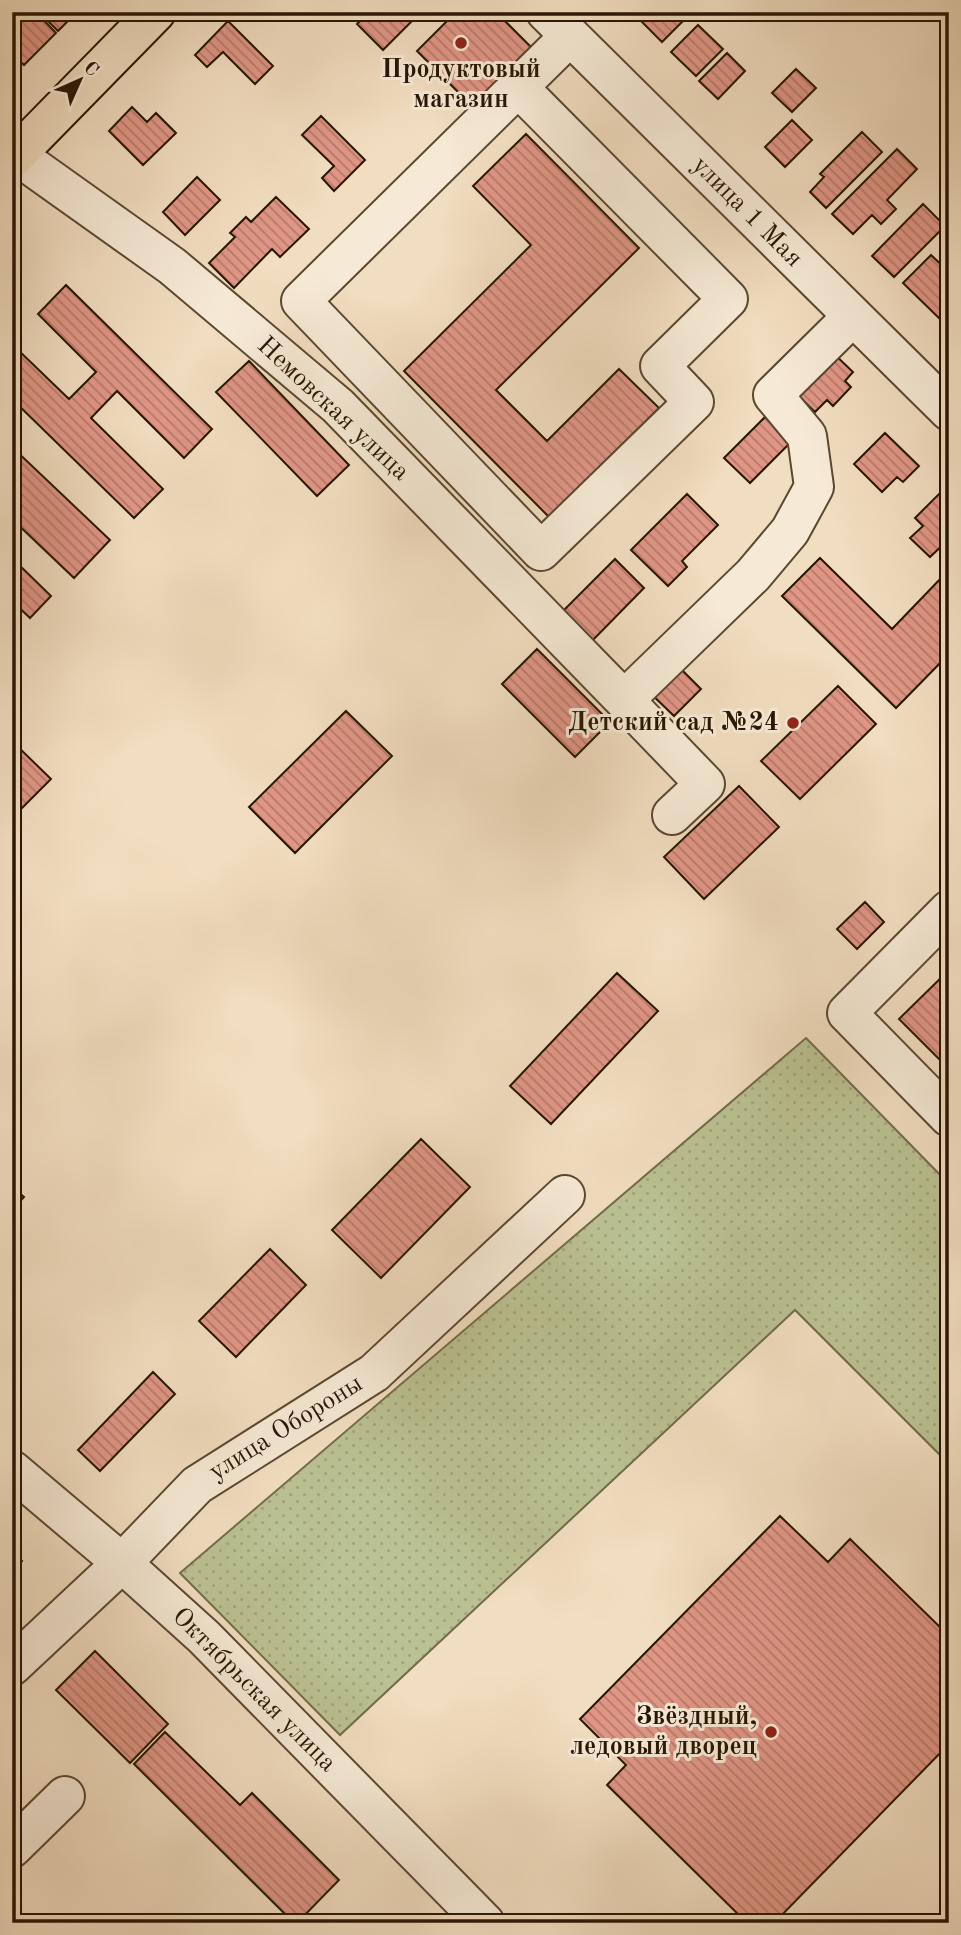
<svg xmlns="http://www.w3.org/2000/svg" width="961" height="1935" font-family="'Old Standard TT',serif">
	<style>
		.green { fill: url(#green-dots); stroke: #716c4a; stroke-width: 2 }
		.building { fill: url(#building-back-hatch); stroke: #281602; stroke-width: 2 }
		.lines { fill: none; stroke-linecap: round; stroke-linejoin: round }
		.minor-casing { stroke: #5a4831; stroke-width: 42 }
		.major-casing { stroke: #281602; stroke-width: 42 }
		.minor { stroke: #f6e9d5; stroke-width: 38 }
		.major { stroke: #f1ddbf; stroke-width: 38 }
		.poi-dot { fill: #8f2418; stroke: #f6e9d5; stroke-width: 2.5 }
		.labels { text-anchor: middle; dominant-baseline: central; stroke-width: 6; stroke-linejoin: round; paint-order: stroke }
		.poi-label { font-size: 26px; font-weight: bold; fill: #281602; stroke: #f6e9d5; text-anchor: end }
		.street-label { font-size: 26px; fill: #281602; stroke: #f6e9d5 }
	</style>
	<defs>
		<pattern id="green-dots" width="8" height="8" patternUnits="userSpaceOnUse" patternTransform="scale(1.75)"><rect width="8" height="8" fill="#bac192"/><path d="M2 2h.1M6 6h.1" fill="none" stroke="#a0a57c" stroke-width="1.8" stroke-linecap="round"/></pattern>
		<pattern id="building-back-hatch" width="6" height="6" patternUnits="userSpaceOnUse" patternTransform="scale(1.75)"><rect width="6" height="6" fill="#e09685"/><path d="M-1 5l2 2M0 0l6 6M5-1l2 2" fill="none" stroke="#b6796b"/></pattern>
	</defs>
	<rect width="100%" height="100%" fill="#f1ddbf"/>
	<filter id="stains"><feTurbulence type="fractalNoise" baseFrequency=".00286" numOctaves="4"/><feColorMatrix values="0 0 0 0 .2 0 0 0 0 .09 0 0 0 0 .02 0 0 0 .5 -.17"/></filter>
	<radialGradient id="worn" r=".72"><stop offset=".6" stop-color="#630" stop-opacity="0"/><stop offset="1" stop-color="#630" stop-opacity=".3"/></radialGradient>
	<path class="green" d="M806,1038L949,1184V1464L795,1310L340,1735L180,1573Z"/>
	<path class="building" d="M21,12H36L56,33L24,65L12,54V21Z
		M39,12H77L58,31Z
		M369,12H421L383,50L357,24Z
		M456,12H496L534,50L475,109L417,51Z
		M643,12H687L681,19L683,21L662,42L638,18Z
		M228,21L273,66L255,84L223,52L207,67L195,55Z
		M698,25L723,49L696,76L671,52Z
		M727,53L745,71L718,99L699,81Z
		M796,69L816,88L792,112L772,93Z
		M132,107L147,122L156,113L176,133L143,165L109,131Z
		M321,116L365,160L334,191L322,178L334,166L302,135Z
		M792,120L812,140L785,167L765,147Z
		M862,132L882,152L826,208L810,192L824,177L820,174Z
		M526,134L639,248L496,390L547,441L619,369L659,408L549,517L404,371L531,245L473,186Z
		M897,149L917,169L887,200L896,209L881,224L872,215L853,234L832,214Z
		M197,177L220,200L185,235L163,212Z
		M276,197L309,229L280,257L272,249L234,288L209,263L235,237L230,233L246,217L251,222Z
		M923,204L945,226L894,277L872,256Z
		M931,255L949,272V312L941,320L903,283Z
		M66,285L212,429L184,458L117,391L91,418L163,489L134,518L12,399L13,345L69,399L96,372L38,314Z
		M830,350L853,372L845,381L851,387L833,406L827,400L815,412L791,389Z
		M249,361L349,465L317,496L216,392Z
		M768,414L793,440L750,483L724,458Z
		M885,433L919,466L903,482L897,477L882,492L854,464Z
		M12,447L110,540L74,578L12,519Z
		M948,485L949,539L930,557L910,538L923,526L915,518Z
		M687,494L718,525L682,561L687,567L668,586L631,550Z
		M12,558L51,596L30,618L12,601Z
		M820,558L892,629L945,574L949,578V654L896,708L782,596Z
		M615,559L644,588L588,645L558,616Z
		M537,649L610,722L575,757L502,684Z
		M674,662L701,689L674,716L647,690Z
		M838,686L876,724L800,799L761,761Z
		M346,711L392,756L295,853L249,807Z
		M12,741L51,779L12,818Z
		M739,786L779,827L704,899L664,857Z
		M865,902L884,922L857,949L837,929Z
		M949,970V1069L899,1019Z
		M617,973L658,1011L551,1124L510,1086Z
		M421,1139L470,1187L381,1278L332,1230Z
		M12,1186L24,1197L12,1210Z
		M270,1249L306,1285L236,1357L199,1321Z
		M153,1372L175,1394L100,1471L78,1450Z
		M780,1516L828,1562L850,1539L949,1636V1744L774,1923H747L607,1785L626,1765L580,1719Z
		M12,1552L22,1561L12,1571Z
		M95,1651L168,1724L130,1763L56,1690Z
		M165,1732L240,1805L252,1793L339,1880L297,1923H294L134,1764Z"/>
	<g class="lines">
		<g class="minor-casing">
			<path id="minor" d="M546,12L949,411
				M519,88L728,299L660,366L694,402L541,551L301,301L570,36
				M12,152L172,266L338,406L624,700
				M672,815L705,784L624,700L753,575L790,531L814,487L807,436L773,395L853,316
				M949,910L847,1013L949,1117
				M12,1470L122,1563L204,1637L485,1923
				M12,1666L122,1563L197,1485L374,1373L565,1195
				M12,1848L65,1796"/>
		</g>
		<g class="major-casing">
			<path id="major" d="M12,159L156,12"/>
		</g>
		<use href="#minor" class="minor"/>
		<use href="#major" class="major"/>
	</g>
	<g class="poi-dot">
		<circle cx="461" cy="43" r="7"/>
		<circle cx="793" cy="723" r="7"/>
		<circle cx="771" cy="1732" r="7"/>
	</g>
	<g class="labels">
		<g class="poi-label">
			<text x="461" y="70" text-anchor="middle">Продуктовый<tspan x="461" dy="30">магазин</tspan></text>
			<text x="779" y="723">Детский сад №24</text>
			<text x="757" y="1717">Звёздный,<tspan x="757" dy="30">ледовый дворец</tspan></text>
		</g>
		<g class="street-label">
			<text transform="translate(747 212) rotate(45)">улица 1 Мая</text>
			<text transform="translate(333 409) rotate(43)">Немовская улица</text>
			<text transform="translate(286 1428) rotate(-32)">улица Обороны</text>
			<text transform="translate(254 1690) rotate(45)">Октябрьская улица</text>
		</g>
	</g>
	<rect width="961" height="1935" fill="none" stroke="#f1ddbf" stroke-width="42"/>
	<rect x="14" y="14" width="933" height="1907" fill="none" stroke="#281602" stroke-width="3.5"/>
	<rect x="21" y="21" width="919" height="1893" fill="none" stroke="#281602" stroke-width="2"/>
	<g transform="translate(80 80) rotate(45)" stroke="#f6e9d5" stroke-width="5" paint-order="stroke">
	<path d="M0-5L12 26L0 18L-12 26Z" fill="#281602"/>
	<text y="-10" font-size="19" font-weight="bold" text-anchor="middle" fill="#281602">С</text>
	</g>
	<rect width="100%" height="100%" filter="url(#stains)"/>
	<rect width="100%" height="100%" fill="url(#worn)"/>
</svg>
